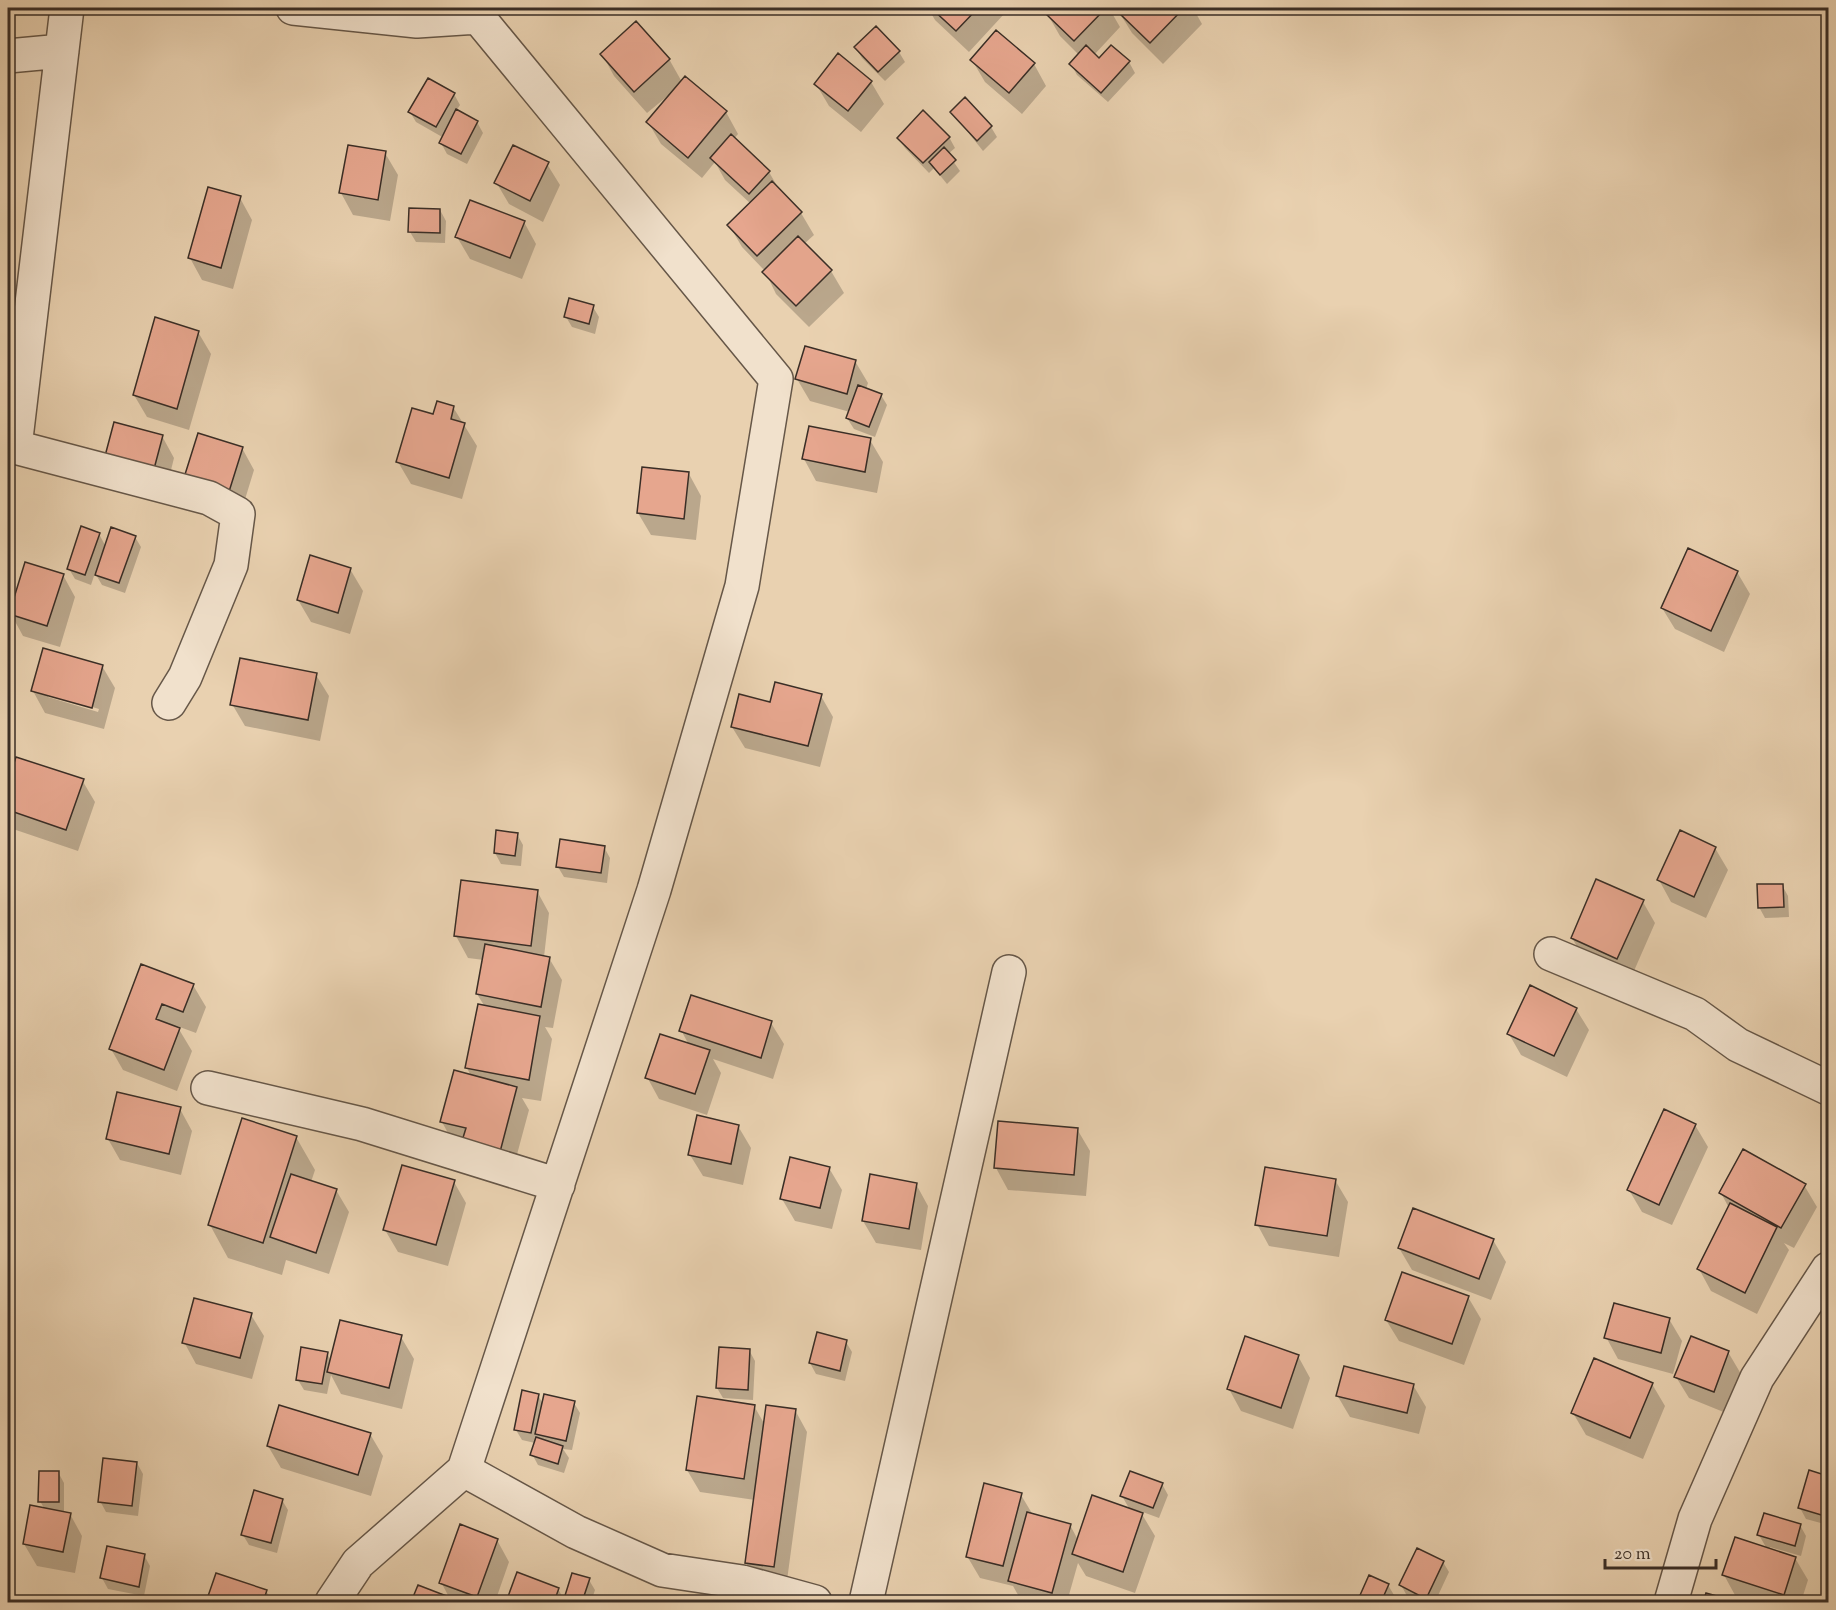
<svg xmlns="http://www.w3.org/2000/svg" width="1836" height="1610" font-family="'Sorts Mill Goudy',serif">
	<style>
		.shadow { fill: #0003; fill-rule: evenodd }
		.building { fill: #e6a68e; stroke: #3a2e26; stroke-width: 1.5 }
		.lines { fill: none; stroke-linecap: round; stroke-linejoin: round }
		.street-casing { stroke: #665748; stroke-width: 36 }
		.street { stroke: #f1e1cc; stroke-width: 33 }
	</style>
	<rect width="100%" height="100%" fill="#e9d1b0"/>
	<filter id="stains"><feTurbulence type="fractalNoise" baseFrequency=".00333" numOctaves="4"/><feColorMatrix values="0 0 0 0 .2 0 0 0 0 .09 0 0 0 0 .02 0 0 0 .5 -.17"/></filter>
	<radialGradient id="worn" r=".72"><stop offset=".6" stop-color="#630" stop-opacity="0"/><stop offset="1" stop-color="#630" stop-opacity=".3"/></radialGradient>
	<path class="shadow" d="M928,8H1002L1005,13L969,52L935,20Z
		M1054,8H1109L1120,27L1094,55L1100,60L1129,62L1135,73L1108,102L1077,75L1071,64L1079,55L1060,36L1048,15Z
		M1123,8H1193L1202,24L1163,64L1132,33L1119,12Z
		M856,48L899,52L905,62L885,81L862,58Z
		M602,54L669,59L682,82L726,112L738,134L734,139L769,172L780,191L801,213L814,235L804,244L831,271L844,293L809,327L776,294L765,271L742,247L729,225L751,204L725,180L715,162L702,178L661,144L648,122L675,90L647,113L614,76Z
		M972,60L1034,64L1046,86L1022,114L985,82Z
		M871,82L884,104L861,132L829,106L816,84Z
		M454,94L460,105L456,111L477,122L483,133L467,164L447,154L441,143L444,138L416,122L410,112Z
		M952,112L991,127L997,137L983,151Z
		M949,137L955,148L948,154L960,171L947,184L934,168L929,173L905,148L898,138Z
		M385,153L398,175L390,221L353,215L341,193Z
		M547,164L560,185L543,222L509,204L496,182Z
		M240,198L252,220L233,289L202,280L190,258Z
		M440,210L446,221L445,243L416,242L410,232Z
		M524,222L536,244L522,279L470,259L457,237Z
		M593,307L599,317L595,334L572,327L566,317Z
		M198,332L211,354L189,430L147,417L134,395Z
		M855,361L868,383L866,389L881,395L887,405L875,437L854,429L847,418L850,412L810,401L797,379Z
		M453,407L477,446L462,499L411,484L398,462L434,415Z
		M162,436L174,458L166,490L119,478Z
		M870,440L883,462L877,493L816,481L804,459Z
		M242,448L254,470L239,519L196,506Z
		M689,474L701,496L696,540L651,535L638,513Z
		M99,534L106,547L135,537L141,547L125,593L102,585L95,573L91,585L75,579L69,569Z
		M350,569L363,591L350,634L311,622L298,600Z
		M1737,572L1750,594L1724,652L1675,629L1662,608Z
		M63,575L75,597L60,647L23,636L11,614Z
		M102,666L115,688L104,729L45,713L33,691ZM48,694L99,709L98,712L48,697Z
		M316,675L329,696L320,741L245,726L232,704Z
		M821,696L833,717L820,767L745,748L732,727L772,704Z
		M17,758L82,780L95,802L78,851L13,829L8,819V786Z
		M517,834L523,845L521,866L501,864L495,853Z
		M604,847L610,858L607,883L564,877L558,867Z
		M1715,848L1728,870L1706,918L1671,902L1659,880Z
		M1782,885L1788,896L1789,917L1765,918L1759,907Z
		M537,891L549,913L544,957L549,958L562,980L553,1028L545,1027L552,1039L541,1101L522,1098L529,1110L512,1173L454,1144L442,1122L471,1076L467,1068L485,1007L477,994L484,960L468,958L456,936Z
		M1643,902L1655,923L1630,980L1585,960L1572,938Z
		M142,966L193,985L206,1007L196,1033L177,1026L192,1051L177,1091L123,1070L111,1049Z
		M1576,1009L1589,1030L1567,1077L1521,1055L1509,1034Z
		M771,1023L784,1044L773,1079L713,1059L721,1073L707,1115L659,1099L647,1077L689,1045L681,1030Z
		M180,1109L192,1131L181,1175L120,1160L108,1139Z
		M1695,1125L1708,1147L1672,1225L1642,1212L1629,1190Z
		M738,1126L751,1148L743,1185L703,1176L690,1155Z
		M1077,1129L1090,1151L1086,1196L1008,1190L996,1168Z
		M296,1137L315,1170L311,1182L336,1190L349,1212L329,1274L286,1260L282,1275L228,1258L210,1225Z
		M829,1168L842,1190L832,1229L795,1221L782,1199Z
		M1335,1180L1348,1202L1339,1257L1269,1246L1257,1224Z
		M454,1182L466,1203L448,1266L398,1252L385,1230Z
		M916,1184L928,1206L921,1250L876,1243L863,1221Z
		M1804,1185L1817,1207L1794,1248L1784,1243L1789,1250L1757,1314L1711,1291L1699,1269L1729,1208L1721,1193Z
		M1493,1240L1506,1262L1491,1300L1412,1270L1399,1248Z
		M1468,1297L1481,1319L1464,1365L1399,1341L1386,1320Z
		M251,1315L264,1336L252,1379L196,1364L184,1342Z
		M1669,1319L1682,1341L1673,1374L1618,1359L1606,1337Z
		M401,1337L414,1359L402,1409L341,1394L331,1375L327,1394L304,1390L298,1380L327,1353L331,1361Z
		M846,1342L852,1352L845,1381L816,1374L810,1363Z
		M749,1350L755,1361L753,1400L723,1398L717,1388Z
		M1728,1352L1741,1374L1726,1413L1689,1398L1676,1377Z
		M1298,1356L1310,1378L1293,1429L1241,1411L1229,1389Z
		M1652,1384L1665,1406L1643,1459L1586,1435L1573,1413Z
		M1413,1385L1426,1407L1419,1434L1350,1417L1337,1395Z
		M538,1395L543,1404L574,1403L580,1413L572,1450L563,1449L569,1458L564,1473L538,1465L532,1454L535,1443L522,1440L516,1430Z
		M754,1406L765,1425L795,1410L807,1432L786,1588L759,1585L746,1563L755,1500L700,1492L687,1470Z
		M370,1434L383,1456L371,1496L281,1468L268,1446Z
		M137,1463L143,1474L138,1516L106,1512L100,1501Z
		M58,1472L64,1483V1513L70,1514L82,1536L75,1573L37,1566L24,1544L45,1510L40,1501Z
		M1810,1472L1828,1478V1525L1806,1519L1800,1508Z
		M1162,1484L1168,1495L1159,1518L1140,1511L1155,1536L1135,1593L1086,1576L1078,1563L1067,1602H1022L1013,1586L980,1578L967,1556L1021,1495L1033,1515L1070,1525L1078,1540L1130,1510L1122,1496Z
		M282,1500L288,1510L277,1553L249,1545L243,1535Z
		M1800,1525L1806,1536L1801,1556L1770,1547L1769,1549L1795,1558L1808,1580L1801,1602H1754L1736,1597L1724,1575L1767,1549L1759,1535Z
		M497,1540L509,1562L495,1602H413L419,1587L450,1599L441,1582Z
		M144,1555L150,1566L144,1596L108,1589L102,1578Z
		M1443,1562L1449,1572L1435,1602H1421L1407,1596L1401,1585Z
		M518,1574L558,1589L565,1601L589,1580L595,1590L591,1602H507Z
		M217,1575L266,1591L273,1602H208Z
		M1370,1577L1388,1585L1394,1595L1391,1602H1359Z
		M1467,1597L1482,1602H1465Z"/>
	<path class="building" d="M931,8H978L956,31Z
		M1052,8H1106L1074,41L1046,14Z
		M1121,8H1184L1150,43L1117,11Z
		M636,21L670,59L634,92L600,54Z
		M876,26L900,51L878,72L854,47Z
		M996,30L1035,63L1009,93L970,60Z
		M1086,45L1099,58L1111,45L1130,61L1101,93L1069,64Z
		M838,53L872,81L848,111L814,84Z
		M685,76L727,111L688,158L646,122Z
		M428,78L455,93L436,127L408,112Z
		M965,97L992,126L977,141L950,112Z
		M456,109L478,121L461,154L439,143Z
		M923,110L950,137L923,163L897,138Z
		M731,134L770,171L749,194L710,158Z
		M348,145L386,151L378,200L339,193Z
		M513,145L549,162L530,201L494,183Z
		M944,147L956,160L940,175L929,162Z
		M772,181L802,212L757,256L727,225Z
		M208,187L241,196L221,268L188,258Z
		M470,200L525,221L510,258L455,237Z
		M409,208L440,209V233L408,232Z
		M798,236L832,270L796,306L762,272Z
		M569,298L594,305L589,324L564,317Z
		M155,317L199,331L177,409L133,395Z
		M805,346L856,360L847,394L795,379Z
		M858,385L882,394L869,427L846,418Z
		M437,401L454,406L451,419L465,423L449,478L396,462L412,408L433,414Z
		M114,422L163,435L154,469L105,456Z
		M809,426L871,438L865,472L802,459Z
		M198,433L243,447L227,498L182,484Z
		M642,467L689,472L684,519L637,513Z
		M81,526L100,533L85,575L67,569Z
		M111,527L136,536L119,583L95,575Z
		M1688,548L1738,571L1711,631L1661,608Z
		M310,555L351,568L338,613L297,600Z
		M25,562L64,574L47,626L9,614Z
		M43,648L103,665L92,708L31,691Z
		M240,658L317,673L308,720L230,705Z
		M775,682L822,694L808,746L731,727L739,694L770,702Z
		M16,757L84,779L66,830L8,810V782Z
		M496,830L518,833L515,856L494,853Z
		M1680,830L1716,847L1694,897L1657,880Z
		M560,839L605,846L601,873L556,867Z
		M1596,879L1644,900L1617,959L1571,938Z
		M461,880L538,890L531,946L454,936Z
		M1757,884H1783L1784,907L1758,908Z
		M485,944L550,957L541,1007L476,994Z
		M141,964L194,984L183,1012L162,1004L156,1019L180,1028L164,1070L109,1049Z
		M1530,985L1577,1008L1554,1056L1507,1034Z
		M691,995L772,1021L761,1058L679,1031Z
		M478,1004L540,1016L529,1080L465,1068Z
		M660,1034L710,1050L695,1094L645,1078Z
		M454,1070L517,1087L500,1152L462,1141L466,1128L440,1122Z
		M117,1092L181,1107L169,1154L106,1139Z
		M1664,1109L1696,1124L1659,1205L1627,1190Z
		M697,1115L739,1125L731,1164L688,1155Z
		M242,1118L297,1136L263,1243L208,1225Z
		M998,1121L1078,1128L1074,1175L994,1168Z
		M1743,1149L1806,1184L1781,1228L1719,1193Z
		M790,1157L830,1167L820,1208L780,1199Z
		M402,1165L455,1180L436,1245L383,1230Z
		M1265,1167L1336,1179L1327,1236L1255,1225Z
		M291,1174L337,1189L316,1253L270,1237Z
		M870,1174L917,1183L909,1229L862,1221Z
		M1730,1203L1777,1227L1745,1293L1697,1269Z
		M1413,1208L1494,1239L1479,1279L1398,1248Z
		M1402,1272L1469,1296L1452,1344L1385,1320Z
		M194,1298L252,1313L240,1358L182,1343Z
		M1614,1303L1670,1318L1661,1353L1604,1338Z
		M340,1320L402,1335L389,1388L327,1372Z
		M817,1332L847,1340L840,1371L809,1363Z
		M1245,1336L1299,1355L1281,1408L1227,1389Z
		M1691,1336L1729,1351L1714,1392L1674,1377Z
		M301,1347L328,1352L322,1384L296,1380Z
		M719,1347L750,1349L748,1390L716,1388Z
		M1594,1358L1653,1383L1630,1438L1571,1413Z
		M1344,1366L1414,1384L1407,1413L1336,1396Z
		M522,1390L539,1394L531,1433L514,1430Z
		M544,1394L575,1401L566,1441L535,1434Z
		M697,1396L755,1405L744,1479L686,1470Z
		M279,1405L371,1433L358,1475L267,1446Z
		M766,1405L796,1409L774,1567L745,1563Z
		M536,1437L563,1446L558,1464L530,1455Z
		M103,1458L137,1462L132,1506L98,1502Z
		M1809,1470L1828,1476V1517L1798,1508Z
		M39,1471H59V1502H38Z
		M1130,1471L1163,1483L1153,1508L1120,1496Z
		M984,1483L1022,1493L1003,1566L966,1557Z
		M254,1490L283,1499L271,1543L241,1535Z
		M1092,1495L1143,1513L1123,1572L1072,1554Z
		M30,1505L71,1513L63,1552L23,1544Z
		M1027,1512L1071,1524L1052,1593L1008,1581Z
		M1764,1513L1801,1524L1795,1546L1757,1535Z
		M460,1524L498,1539L477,1597L439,1583Z
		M1735,1537L1796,1557L1784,1595L1722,1575Z
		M107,1546L145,1554L139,1587L100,1578Z
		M1417,1548L1444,1561L1426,1599L1399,1585Z
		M517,1572L559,1588L554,1602H506Z
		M216,1573L267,1590L263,1602H206Z
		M572,1573L590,1578L582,1602H563Z
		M1369,1575L1389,1584L1381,1602H1357Z
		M418,1585L462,1602H411Z
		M1706,1593L1738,1602H1703Z"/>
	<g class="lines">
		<g class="street-casing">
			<path id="street" d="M67,8L15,447L209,498L238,514L231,565L185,677L169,703
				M293,8L417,21L478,17
				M8,56L62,51
				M1551,954L1695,1014L1738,1045L1828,1088
				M208,1088L362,1124L558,1185
				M464,1470L654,890L742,586L776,379L478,17L477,8
				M332,1602L358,1563L464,1470L576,1532L662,1570L742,1582L815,1602
				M866,1602L1009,972
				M1671,1602L1695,1519L1757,1378L1828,1269"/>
		</g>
		<use href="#street" class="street"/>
	</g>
	<rect width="1836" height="1610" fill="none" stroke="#e9d1b0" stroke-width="30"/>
	<rect x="9" y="9" width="1818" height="1592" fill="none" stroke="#3a2e26" stroke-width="3"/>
	<rect x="15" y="15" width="1806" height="1580" fill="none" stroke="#3a2e26" stroke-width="1.5"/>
	<path d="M1605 1559v9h111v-9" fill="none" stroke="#3a2e26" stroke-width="3"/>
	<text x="1614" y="1559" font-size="18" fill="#3a2e26" stroke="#f1e1cc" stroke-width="4.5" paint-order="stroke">20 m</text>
	<rect width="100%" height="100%" filter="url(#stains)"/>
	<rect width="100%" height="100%" fill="url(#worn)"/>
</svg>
